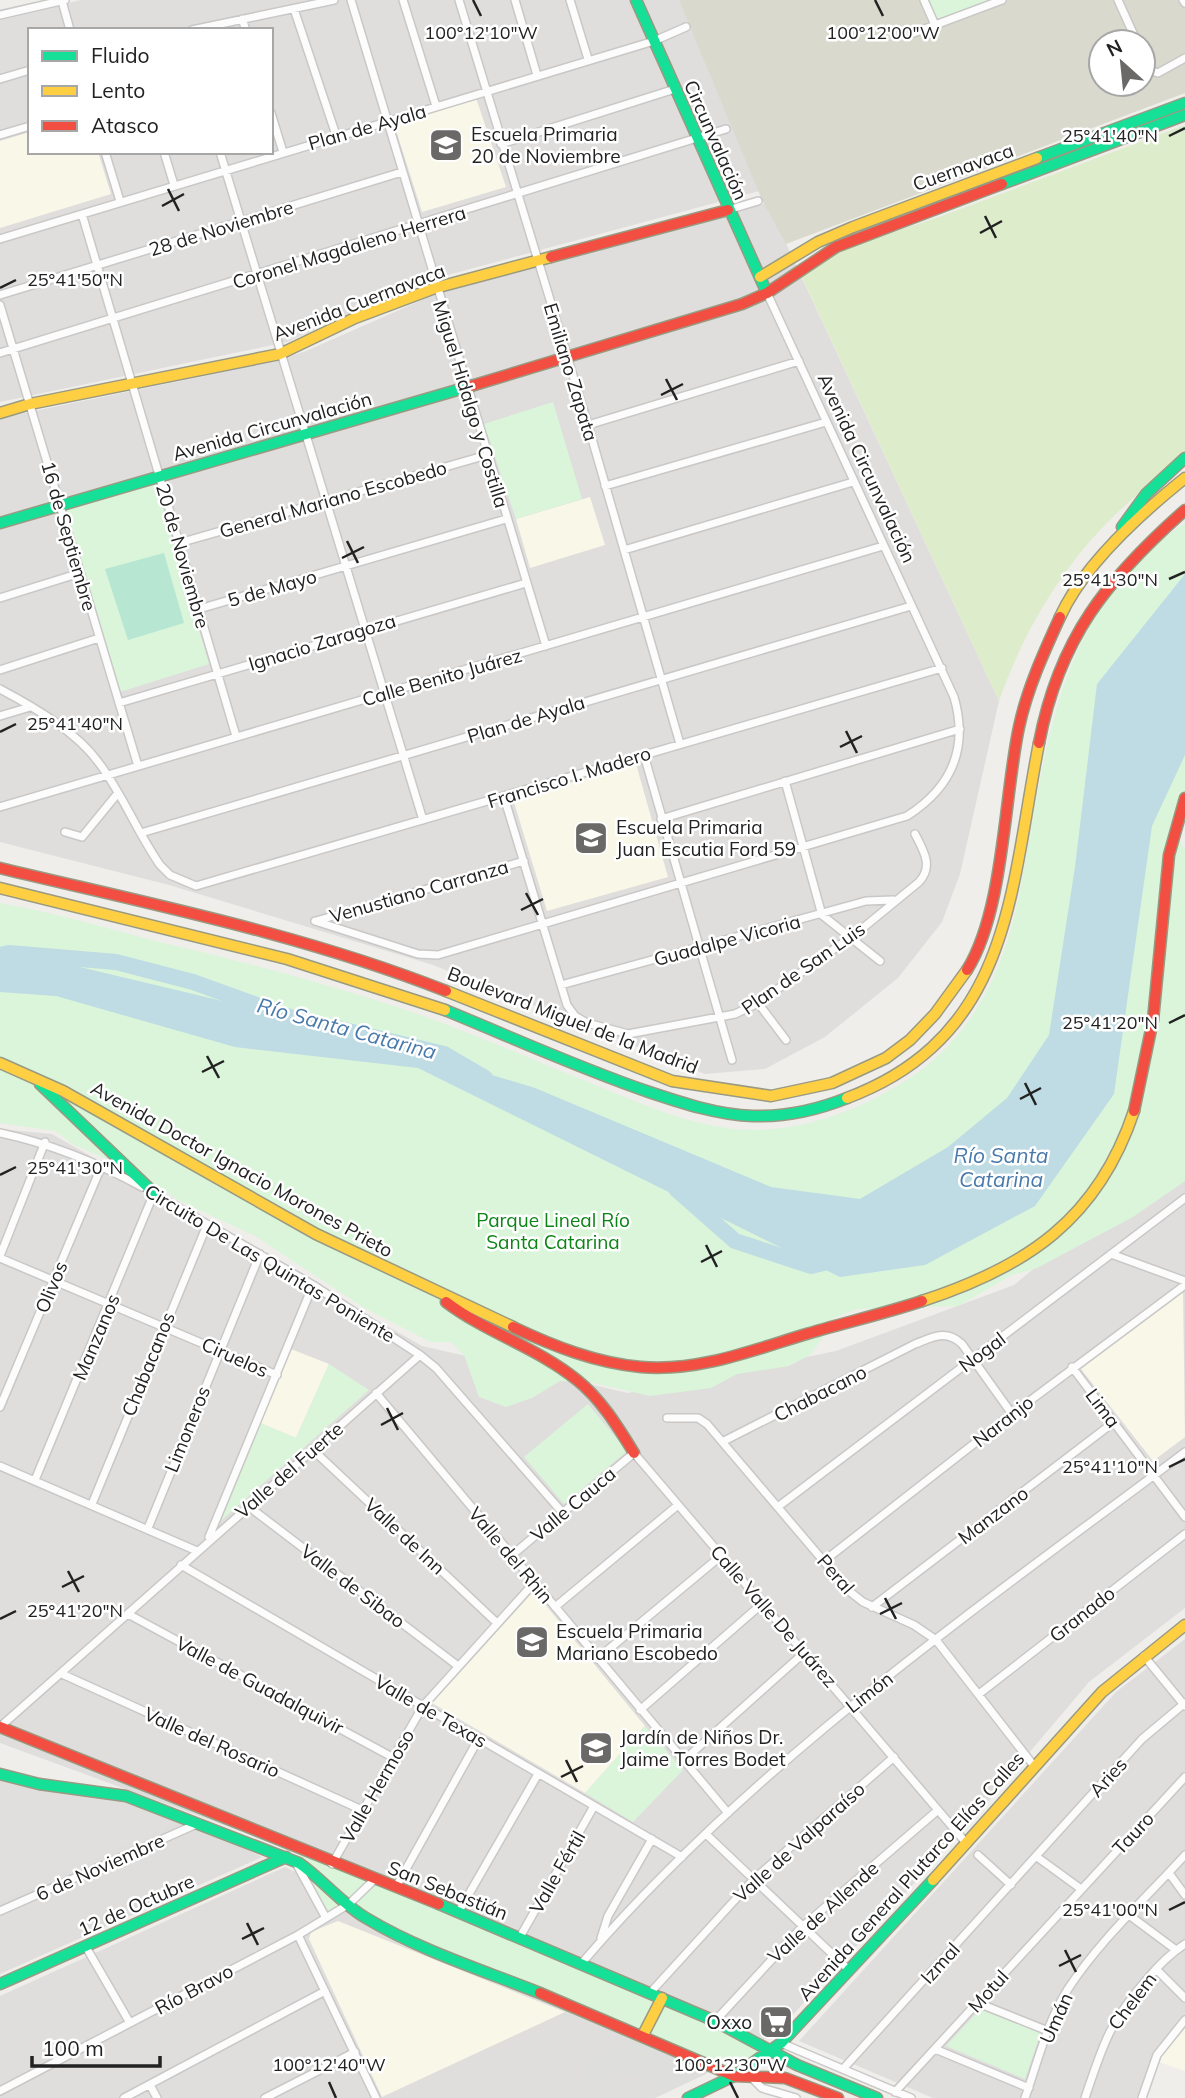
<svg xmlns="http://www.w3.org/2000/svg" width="1185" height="2098" font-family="Mulish,sans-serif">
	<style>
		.residential { fill: #dfdedc; fill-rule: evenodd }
		.education { fill: #f8f7e8 }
		.religious { fill: #dededc }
		.construction { fill: #d9d9cd; fill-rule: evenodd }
		.grass { fill: #ddeccb }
		.park { fill: #daf5da }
		.pitch { fill: #b7e6d2 }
		.parking { fill: #e0dfde }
		.water { fill: #bfdbe3 }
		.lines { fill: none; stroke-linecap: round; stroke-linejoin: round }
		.river { stroke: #bfdbe3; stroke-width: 16 }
		.street-casing { stroke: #c9c8c7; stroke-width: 10 }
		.fast-casing { stroke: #999a82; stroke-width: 13 }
		.slow-casing { stroke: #999a82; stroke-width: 13 }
		.jam-casing { stroke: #999a82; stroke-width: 13 }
		.street { stroke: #fdfcfc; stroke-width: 7 }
		.fast { stroke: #16e098; stroke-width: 10 }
		.slow { stroke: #ffcf43; stroke-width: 10 }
		.jam { stroke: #f24e42; stroke-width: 10 }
		.ticks { fill: none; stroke: #222; stroke-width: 2.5 }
		.labels { text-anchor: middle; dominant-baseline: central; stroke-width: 5; stroke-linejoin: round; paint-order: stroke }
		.street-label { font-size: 19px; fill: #222; stroke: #fff }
		.poi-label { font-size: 19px; fill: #222; stroke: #fff; text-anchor: start }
		.park-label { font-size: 19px; fill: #0c8416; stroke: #fff }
		.water-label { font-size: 21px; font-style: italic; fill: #4a7aab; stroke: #fff }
		.ticks-label { font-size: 18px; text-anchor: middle; fill: #222; stroke: #fff; stroke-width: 5; stroke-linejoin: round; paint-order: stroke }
	</style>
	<rect width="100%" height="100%" fill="#f0eeeb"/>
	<path class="residential" d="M81,0H683L763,190L418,283L287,342L0,402V19ZM30,30H271V152H30Z
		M767,203L999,701L960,874L942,922L898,978L825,1037L765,1069L705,1074L433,965L169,885L0,842V418L273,362L306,351L431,296Z
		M0,1129L52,1134L422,1346L628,1393L836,1351L1014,1285L1167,1159L1185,1136V1608L1089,1682L967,1826L777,2032L704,2075L655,2098H0V1996L285,1867L685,2064L311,1857L0,1743Z
		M1185,1639V2026L1169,2043L1159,2062L1146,2098H933L799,2041L1116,1692Z
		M0,1777L34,1789L126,1802L183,1820L262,1857L0,1974Z"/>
	<path class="education" d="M476,98L506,187L422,212L394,124Z
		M30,132V152H98L111,194L0,228V141Z
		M590,497L605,545L530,568L516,519Z
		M636,764L668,877L547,911L513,799Z
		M1183,1292L1185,1437L1153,1461L1081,1369Z
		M291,1349L329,1364L296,1438L260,1423Z
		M534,1591L645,1726L585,1793L432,1703Z
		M338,1921L565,2012L382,2097L309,1939L311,1932Z
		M1185,2026V2071L1159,2062L1169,2043Z"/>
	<path class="religious" d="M634,2040L705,2071L672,2089L622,2073L591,2086L580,2062Z"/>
	<path class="construction" d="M679,0H1185V93L786,244L762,200ZM1101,42H1143V84H1101Z"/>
	<path class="grass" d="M1185,125V460C1095,516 1034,602 999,701L801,275L837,251L939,217Z"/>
	<path class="park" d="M924,0H1002L935,25Z
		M553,402L582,499L516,519L484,424Z
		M156,482L209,664L120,692L66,508Z
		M1185,523V793L1172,828L1185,849V1181L1133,1217L1037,1268L1012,1275L958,1306L857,1309L829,1320L824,1336L810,1355L789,1366L737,1374L711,1388L650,1396L589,1382L560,1381L532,1398L506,1407L479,1397L464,1355L451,1342H431L366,1309L255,1236L182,1202L116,1163L72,1144L55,1131L0,1123V903C56,913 109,929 164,943C245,962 324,983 403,1009C477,1034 548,1067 620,1095C661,1112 705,1129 751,1130C806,1130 856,1111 902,1083C971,1042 1006,968 1020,891C1047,749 1054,612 1185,523Z
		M329,1364L369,1390L215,1526L260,1423L296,1438Z
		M588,1404L627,1451L564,1504L524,1457Z
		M645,1726L683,1770L633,1822L585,1793Z
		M301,1851L375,1879L772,2050L734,2076L393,1934L349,1905L326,1918L295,1861Z
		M983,2006L1041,2032L1025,2079L946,2046Z"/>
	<path class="pitch" d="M164,553L184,623L128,640L105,569Z"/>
	<path class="parking" d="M0,1777L34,1789L126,1802L183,1820L0,1901Z"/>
	<path class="water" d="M1185,574V755L1152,826L1114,1094L1035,1206L925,1265L840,1277L418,1068L235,1047L56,996L0,992V948L336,1028L535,1088L771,1187L860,1199L948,1147L1007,1098L1049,1035L1075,867L1097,684Z"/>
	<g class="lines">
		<path class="river" d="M0,955L9,953L116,962L193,982L290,1017L444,1054L485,1078
			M676,1189L735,1241L811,1266L836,1260"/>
		<g class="street-casing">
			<path id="street" d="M351,0L546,646
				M403,0L436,106
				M459,0L588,425L680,744
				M515,0L537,75
				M570,0L588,59
				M924,0L935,25
				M1118,0L1137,42
				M1183,0L1185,3
				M62,1L70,30
				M294,9L336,135
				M0,15L65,0
				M242,19L246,30
				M192,30L334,0
				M911,34L1002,0
				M1143,56L1149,70L1158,73L1185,58
				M0,79L30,70
				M271,113L283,152
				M0,135L30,126
				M501,144L675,89
				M105,152L120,201
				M164,152L174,185
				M220,152L423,820
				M728,210L758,201
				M82,214L236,736
				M0,239L654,41L686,27
				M0,295L402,172
				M0,305L138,766
				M0,353L726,129
				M588,425L799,361
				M605,486L826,422
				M179,543L487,455
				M624,550L853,482
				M0,598L80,573
				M199,609L506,519
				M0,670L99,638
				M0,689C34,707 77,732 99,763C123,795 137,832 160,865L170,875L196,886L942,668
				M119,703L526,583
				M0,716L30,707
				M644,755L732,1060
				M785,781L822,915L880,961
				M504,797L567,1005L575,1016L587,1023L628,1034L735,1014L758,1003L858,932L919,882C934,866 923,850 915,834
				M0,807L883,546
				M661,819L960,729
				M65,832L82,837L118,793
				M141,833L911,606
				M315,921L418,954L438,955L907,816C951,788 969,749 954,697L767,293
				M316,921L524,861
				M561,985L866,901L893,900
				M758,1003L786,1040
				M0,1133C52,1144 96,1162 142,1187
				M153,1193L313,1285L420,1355
				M1111,1254L1185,1281
				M0,1256L45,1142
				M0,1258L277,1375
				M1072,1367L1185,1517
				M376,1393L728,1813
				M0,1407L102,1165
				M667,1418H698L707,1424L849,1591L863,1602L914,1625L936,1640L1034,1766
				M724,1441L915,1344C933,1337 946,1329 962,1344L1012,1414
				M312,1449L497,1623
				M0,1466L197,1551
				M35,1480L154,1193
				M92,1504L207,1225
				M248,1506L458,1666
				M779,1506L1185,1198
				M148,1528L260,1254
				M209,1537L313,1285
				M511,1556L634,1453L967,1844
				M824,1561L1012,1414L1185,1285
				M181,1565L682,1857
				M555,1607L678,1505
				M872,1607L1114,1422
				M128,1614L392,1757
				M1144,1656L1185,1706
				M597,1659L722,1555
				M62,1674L362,1810
				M979,1694L1185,1534
				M640,1710L763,1603
				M0,1727L420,1355L436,1368L562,1512
				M683,1761L805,1652
				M706,1834L849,1970
				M978,1855L1011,1885
				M1037,1857L1081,1889
				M296,1863L326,1918
				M332,1864L423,1706L534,1583
				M1169,1873L1185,1895
				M396,1887L479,1738
				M0,1911L199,1823
				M458,1913L538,1774
				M1129,1915L1176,1950
				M298,1935L376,2098
				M520,1937L594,1806
				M601,1938L608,1916L652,1839
				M86,1947L130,2023
				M581,1964C753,1763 975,1610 1185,1452
				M1156,1969L1185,1998
				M650,1993L754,1879L894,1757
				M978,2003L1048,2031
				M715,2021L802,1927L938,1810
				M781,2043L911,2098
				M935,2049L1029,2088
				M843,2069L1142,1739L1185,1703
				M751,2077L762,2088L796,2098
				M150,2085L157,2098
				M0,2091L298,1935L349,1904L375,1879
				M895,2092L1185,1777
				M124,2098L325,1991
				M265,2098L355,2052
				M1025,2098C1038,2061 1047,2022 1068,1989C1100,1940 1146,1898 1185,1855
				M1085,2098C1103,2044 1110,2021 1148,1978C1159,1965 1171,1953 1185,1944
				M1142,2098L1157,2055L1185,2020"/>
		</g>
		<g class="fast-casing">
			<path id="fast" d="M636,0L767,293
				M1037,158L1185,103
				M1002,184L1185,115
				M0,523L471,386
				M1122,527L1146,494L1185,458
				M445,1010C513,1038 579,1068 649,1092C682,1103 718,1115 753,1116C785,1117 817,1110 847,1098
				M40,1084L154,1193
				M0,1774L39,1784L126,1796L299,1863C322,1879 342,1904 366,1918C419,1950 482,1970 540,1993
				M439,1904L715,2021L797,2065L877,2098
				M0,1984L286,1857
				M688,2098L734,2076L781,2043L933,1880"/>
		</g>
		<g class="slow-casing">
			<path id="slow" d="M760,277L818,242L853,227L1037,158
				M0,413L30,404L280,354L355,318L435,288L551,257
				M1060,617C1084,564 1140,514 1185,478
				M0,888L287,959L445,1010
				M446,991L672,1081L771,1096L832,1083L886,1058L910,1040L935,1014L967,970
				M0,1063L63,1091L316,1234L513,1327
				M847,1098C1012,1036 1010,890 1039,743
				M922,1301C1027,1267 1098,1219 1134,1111
				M933,1880L1102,1692L1185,1625
				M643,2035L662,1998"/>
		</g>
		<g class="jam-casing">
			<path id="jam" d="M551,257L728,210
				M471,386L742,304L767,293L836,247L1002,184
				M1039,743C1059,638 1107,579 1185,510
				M0,868C150,904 302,934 446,991
				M967,970C1004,911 1004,797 1019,727C1027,689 1044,652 1060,617
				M1134,1111L1153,1020L1169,855L1185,798
				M446,1302C487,1333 538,1348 577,1380C601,1399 618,1427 634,1453
				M513,1327C553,1346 596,1363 641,1367C696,1372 751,1351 803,1335C843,1323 883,1314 922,1301
				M0,1727L439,1904
				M540,1993L734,2076L785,2078L838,2098"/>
		</g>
		<use href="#street" class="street"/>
		<use href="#fast" class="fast"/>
		<use href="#slow" class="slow"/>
		<use href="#jam" class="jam"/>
	</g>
	<path class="ticks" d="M473,0L481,16M875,0L883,16M1169,136L1185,128M168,189L179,211M162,206L184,194M985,216L996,238M980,233L1002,221M0,288L16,280M666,379L677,400M661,395L683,384M347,541L358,563M342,558L364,547M1169,579L1185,572M846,731L857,753M0,732L16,724M840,747L862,736M526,893L538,915M521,910L543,899M1169,1023L1185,1015M207,1056L219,1078M202,1072L224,1061M1025,1083L1036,1105M1020,1099L1041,1088M0,1175L16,1167M706,1245L717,1267M701,1262L722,1251M387,1408L398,1430M381,1425L403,1413M1169,1467L1185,1459M68,1571L79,1592M62,1587L84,1576M885,1598L896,1619M880,1614L902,1603M0,1619L16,1611M566,1760L577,1782M561,1777L583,1766M1169,1910L1185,1902M247,1923L258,1945M242,1939L264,1928M1065,1950L1076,1972M1059,1966L1081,1955M329,2082L336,2098M730,2082L738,2098"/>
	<defs>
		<g id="school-square" transform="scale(1.75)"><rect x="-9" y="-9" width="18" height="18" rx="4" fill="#6a6968" stroke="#fff"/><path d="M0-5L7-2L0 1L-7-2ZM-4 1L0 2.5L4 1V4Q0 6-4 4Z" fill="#fff"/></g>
		<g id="supermarket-square" transform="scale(1.75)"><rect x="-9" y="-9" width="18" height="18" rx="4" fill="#6a6968" stroke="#fff"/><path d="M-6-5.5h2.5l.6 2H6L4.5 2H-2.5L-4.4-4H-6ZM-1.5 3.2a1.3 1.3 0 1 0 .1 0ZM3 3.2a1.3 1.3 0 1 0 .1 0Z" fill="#fff"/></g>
	</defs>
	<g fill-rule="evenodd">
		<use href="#school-square" x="446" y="145"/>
		<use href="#school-square" x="591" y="838"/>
		<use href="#school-square" x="532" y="1642"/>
		<use href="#school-square" x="596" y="1748"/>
		<use href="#supermarket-square" x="776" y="2022"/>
	</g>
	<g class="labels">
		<g class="street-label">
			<text transform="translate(367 127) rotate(-16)">Plan de Ayala</text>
			<text transform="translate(716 140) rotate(66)">Circunvalación</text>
			<text transform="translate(963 167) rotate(-20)">Cuernavaca</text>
			<text transform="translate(221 228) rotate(-17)">28 de Noviembre</text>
			<text transform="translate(349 247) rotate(-17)">Coronel Magdaleno Herrera</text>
			<text transform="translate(359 302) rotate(-21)">Avenida Cuernavaca</text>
			<text transform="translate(571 372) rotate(73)">Emiliano Zapata</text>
			<text transform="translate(471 404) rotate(73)">Miguel Hidalgo y Costilla</text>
			<text transform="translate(272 426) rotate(-16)">Avenida Circunvalación</text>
			<text transform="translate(867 468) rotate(65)">Avenida Circunvalación</text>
			<text transform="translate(333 499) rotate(-16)">General Mariano Escobedo</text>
			<text transform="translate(69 536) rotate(74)">16 de Septiembre</text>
			<text transform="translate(183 556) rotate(74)">20 de Noviembre</text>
			<text transform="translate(272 588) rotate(-16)">5 de Mayo</text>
			<text transform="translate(322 642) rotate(-17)">Ignacio Zaragoza</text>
			<text transform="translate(442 677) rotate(-16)">Calle Benito Juárez</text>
			<text transform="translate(526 719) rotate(-17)">Plan de Ayala</text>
			<text transform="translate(569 777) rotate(-17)">Francisco I. Madero</text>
			<text transform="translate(419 891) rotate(-16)">Venustiano Carranza</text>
			<text transform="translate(727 940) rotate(-15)">Guadalpe Vicoria</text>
			<text transform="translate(803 968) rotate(-35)">Plan de San Luis</text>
			<text transform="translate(573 1020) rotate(21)">Boulevard Miguel de la Madrid</text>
			<text transform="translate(242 1169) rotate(29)">Avenida Doctor Ignacio Morones Prieto</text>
			<text transform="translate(270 1263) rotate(31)">Circuito De Las Quintas Poniente</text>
			<text transform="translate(51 1287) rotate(-67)">Olivos</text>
			<text transform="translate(96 1337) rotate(-67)">Manzanos</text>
			<text transform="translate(982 1352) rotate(-37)">Nogal</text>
			<text transform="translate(235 1357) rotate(24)">Ciruelos</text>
			<text transform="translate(148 1364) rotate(-68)">Chabacanos</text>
			<text transform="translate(820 1393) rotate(-27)">Chabacano</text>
			<text transform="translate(1103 1408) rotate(53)">Lima</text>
			<text transform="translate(1003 1421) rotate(-38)">Naranjo</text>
			<text transform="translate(187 1429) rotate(-68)">Limoneros</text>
			<text transform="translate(289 1470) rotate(-41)">Valle del Fuerte</text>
			<text transform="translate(573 1504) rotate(-40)">Valle Cauca</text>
			<text transform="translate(993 1515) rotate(-37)">Manzano</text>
			<text transform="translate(405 1536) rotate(43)">Valle de Inn</text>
			<text transform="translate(511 1555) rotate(50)">Valle del Rhin</text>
			<text transform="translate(836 1574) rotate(49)">Peral</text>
			<text transform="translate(353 1586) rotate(37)">Valle de Sibao</text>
			<text transform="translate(1082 1614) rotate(-38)">Granado</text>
			<text transform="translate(774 1616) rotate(49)">Calle Valle De Juárez</text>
			<text transform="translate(260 1685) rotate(28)">Valle de Guadalquivir</text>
			<text transform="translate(869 1692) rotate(-38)">Limón</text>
			<text transform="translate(431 1711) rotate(30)">Valle de Texas</text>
			<text transform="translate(212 1742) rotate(24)">Valle del Rosario</text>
			<text transform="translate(1108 1777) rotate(-48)">Aries</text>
			<text transform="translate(377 1786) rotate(-60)">Valle Hermoso</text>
			<text transform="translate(1133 1833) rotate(-47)">Tauro</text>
			<text transform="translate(799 1842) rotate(-42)">Valle de Valparaíso</text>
			<text transform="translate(100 1867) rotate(-24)">6 de Noviembre</text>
			<text transform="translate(557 1872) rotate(-60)">Valle Fértil</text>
			<text transform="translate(911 1876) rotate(-48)">Avenida General Plutarco Elías Calles</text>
			<text transform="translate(448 1890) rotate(22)">San Sebastián</text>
			<text transform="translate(136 1905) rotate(-24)">12 de Octubre</text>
			<text transform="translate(823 1912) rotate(-42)">Valle de Allende</text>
			<text transform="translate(940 1963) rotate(-48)">Izmal</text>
			<text transform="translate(194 1989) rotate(-28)">Río Bravo</text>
			<text transform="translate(988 1991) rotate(-48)">Motul</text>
			<text transform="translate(1132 2001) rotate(-53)">Chelem</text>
			<text transform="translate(1056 2018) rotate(-66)">Umán</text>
		</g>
		<g class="poi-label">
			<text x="471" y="134">Escuela Primaria<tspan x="471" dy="22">20 de Noviembre</tspan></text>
			<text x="616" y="827">Escuela Primaria<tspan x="616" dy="22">Juan Escutia Ford 59</tspan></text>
			<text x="556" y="1631">Escuela Primaria<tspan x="556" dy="22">Mariano Escobedo</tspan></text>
			<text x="620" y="1737">Jardín de Niños Dr.<tspan x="620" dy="22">Jaime Torres Bodet</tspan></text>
			<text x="752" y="2022" text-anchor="end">Oxxo</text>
		</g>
		<g class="park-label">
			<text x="553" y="1220">Parque Lineal Río<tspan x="553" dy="22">Santa Catarina</tspan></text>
		</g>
		<g class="water-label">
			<text transform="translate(347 1028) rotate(15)">Río Santa Catarina</text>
			<text x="1001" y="1155">Río Santa<tspan x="1001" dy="24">Catarina</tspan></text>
		</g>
	</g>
	<g class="ticks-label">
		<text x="481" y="39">100°12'10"W</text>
		<text x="883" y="39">100°12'00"W</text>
		<text x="1110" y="142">25°41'40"N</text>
		<text x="75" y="286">25°41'50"N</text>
		<text x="1110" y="586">25°41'30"N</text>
		<text x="75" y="730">25°41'40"N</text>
		<text x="1110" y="1029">25°41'20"N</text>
		<text x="75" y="1174">25°41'30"N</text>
		<text x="1110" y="1473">25°41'10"N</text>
		<text x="75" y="1617">25°41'20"N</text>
		<text x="1110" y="1916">25°41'00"N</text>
		<text x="329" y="2071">100°12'40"W</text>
		<text x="730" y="2071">100°12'30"W</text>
	</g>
	<rect x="28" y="28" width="245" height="126" fill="#ffffff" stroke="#a7a7a7" stroke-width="2"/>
	<rect x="42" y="51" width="35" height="10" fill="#16e098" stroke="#a7a7a7" stroke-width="2"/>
	<text x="91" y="63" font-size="21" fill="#222222">Fluido</text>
	<rect x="42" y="86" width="35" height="10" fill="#ffcf43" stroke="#a7a7a7" stroke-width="2"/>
	<text x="91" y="98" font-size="21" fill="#222222">Lento</text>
	<rect x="42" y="121" width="35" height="10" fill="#f24e42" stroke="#a7a7a7" stroke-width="2"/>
	<text x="91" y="133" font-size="21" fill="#222222">Atasco</text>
	<g transform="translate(1122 63) rotate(333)"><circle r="33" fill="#ffffff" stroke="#a7a7a7" stroke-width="2"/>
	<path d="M0-5L12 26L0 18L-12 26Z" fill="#6a6968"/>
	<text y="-10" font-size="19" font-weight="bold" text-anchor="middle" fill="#222222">N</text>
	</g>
	<path d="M32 2056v10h128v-10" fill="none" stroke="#222222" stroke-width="3.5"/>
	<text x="42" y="2056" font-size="21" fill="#222222" stroke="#ffffff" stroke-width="5" paint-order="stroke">100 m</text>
</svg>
